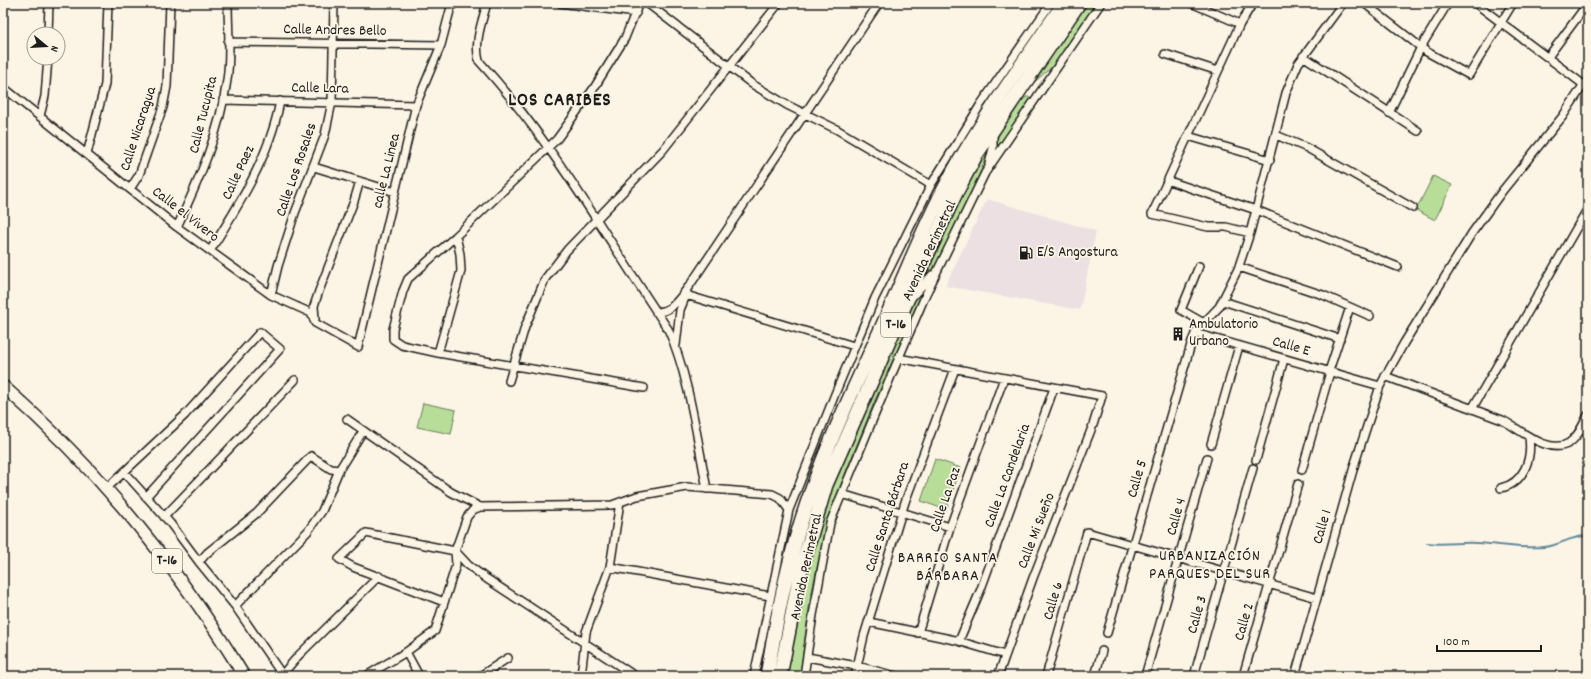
<svg xmlns="http://www.w3.org/2000/svg" width="1591" height="679" font-family="Dekko,sans-serif">
	<style>
		.built { fill: #ede0e2 }
		.green { fill: #b7dd99; stroke: #6a7c5a }
		.lines { fill: none; stroke-linecap: round; stroke-linejoin: round }
		.stream { stroke: #60899b; stroke-width: 2 }
		.street-casing { stroke: #1c1c1c; stroke-width: 10 }
		.primary-casing { stroke: #1c1c1c; stroke-width: 14 }
		.highway-casing { stroke: #1c1c1c; stroke-width: 16 }
		.street { stroke: #fcf5e5; stroke-width: 7 }
		.primary { stroke: #fcf5e5; stroke-width: 11 }
		.highway { stroke: #fcf5e5; stroke-width: 13 }
		.labels { text-anchor: middle; dominant-baseline: central; stroke-width: 3.5; stroke-linejoin: round; paint-order: stroke }
		.shield { fill: #fcf5e5; stroke: #5f5d58; stroke-width: 1 }
		.shield-label { font-size: 14px; font-weight: bold; fill: #1c1c1c }
		.street-label { font-size: 15px; fill: #1c1c1c; stroke: #fcf5e5 }
		.poi-label { font-size: 15px; fill: #1c1c1c; stroke: #fcf5e5; text-anchor: start }
		.neighbourhood-label { font-size: 16px; letter-spacing: 1px; fill: #1c1c1c; stroke: #fcf5e5 }
		.district-label { font-size: 19px; font-weight: bold; letter-spacing: 1px; fill: #1c1c1c; stroke: #fcf5e5 }
	</style>
	<rect width="100%" height="100%" fill="#fcf5e5"/>
	<filter id="ink" filterUnits="userSpaceOnUse"><feTurbulence type="fractalNoise" baseFrequency=".025" numOctaves="2"/><feDisplacementMap in="SourceGraphic" scale="8" xChannelSelector="R" yChannelSelector="G"/><feConvolveMatrix kernelMatrix="1 2 1 2 8 2 1 2 1" color-interpolation-filters="sRGB"/></filter>
	<g filter="url(#ink)">
		<path class="built" d="M987,199L1096,231L1080,310L945,286Z"/>
		<path class="green" d="M1086,3H1097L1054,65L1031,85Z
			M1026,97H1029L1031,100L997,150C994,132 1013,109 1026,97Z
			M986,153C987,163 947,252 939,263C937,266 933,270 930,271L929,270L968,183Z
			M1433,176L1452,185L1435,220L1416,210Z
			M921,293L922,296L875,400L835,499L825,530L810,600L800,676H786L802,587L826,505L834,482L914,301Z
			M423,403L456,410L451,434L417,427Z
			M935,459L961,468L946,510L921,501Z"/>
		<g class="lines">
			<path class="stream" d="M1427,543C1444,545 1460,542 1476,543C1499,544 1521,549 1544,547C1559,546 1572,535 1588,536"/>
			<g class="street-casing">
				<path id="street" d="M487,3C482,22 474,42 479,61C553,142 607,239 668,329C689,375 697,439 707,489
					M560,3L636,13
					M639,3L625,38L594,88L557,139L456,236L408,279L403,291L393,329V339L402,345L438,353L644,388
					M647,3L752,84L787,105L836,129L931,185
					M1191,3L1240,24
					M1364,3L1427,52L1469,75L1513,3
					M1475,3L1588,88
					M48,34L49,3
					M228,42L441,45
					M1165,54L1218,71
					M1303,56L1418,131
					M1548,57L1588,3
					M3,87L177,227L271,295L311,313L315,323L358,347L416,105L441,45L452,3
					M223,100L416,105
					M1389,113L1421,47L1448,3
					M40,116L45,96L48,58
					M1276,135L1307,148L1413,208
					M1188,136L1270,160
					M87,154L105,84L108,3
					M989,164L993,148V132
					M314,167L395,192
					M1169,181L1256,210L1398,267
					M130,189L139,175L163,107L167,86L170,3
					M177,227C199,180 220,132 227,80C231,55 228,28 228,3
					M1250,233L1226,227H1208L1152,214L1240,24L1253,3
					M210,251C239,205 270,156 280,101
					M1199,266L1181,310L1204,323
					M1239,267L1323,295L1370,316
					M271,295L278,266L295,213L325,135L332,102L334,3
					M686,295L854,346
					M912,297L932,275
					M1223,301L1340,339
					M656,312C673,312 680,297 690,285L879,3
					M315,319L314,306L319,291L354,201L360,181
					M1195,333L1380,386
					M676,345L680,310L687,293
					M438,353L461,271L460,254L456,236
					M898,358L1102,396L1093,425L1033,578L998,676
					M1329,371L1350,307
					M1385,376L1502,420C1519,428 1548,456 1569,443C1578,437 1583,425 1588,415
					M509,381L525,327L545,279L567,250L663,150L779,3
					M1472,409L1588,208
					M347,419L451,492L480,507L612,505L637,496L687,487L772,494L780,498L789,510
					M1211,444L1239,346
					M1256,460L1284,359
					M1302,470L1330,372
					M124,472L170,523L199,562L235,606L283,676
					M107,488L185,415L260,332L280,349L146,497
					M1501,488C1524,483 1532,459 1529,438
					M842,494L950,527
					M164,517L295,380
					M199,562L207,553L257,513L311,456L331,469L339,470
					M610,567L770,596
					M444,602L353,567L339,559L366,533L455,551L468,565L487,579L635,676
					M235,606L308,531L322,511L339,470L363,431
					M869,622L955,640L1005,655
					M918,633L950,527L1004,378
					M1107,633L1192,341L1197,330L1219,307L1238,269L1250,233L1286,93L1298,64L1343,3
					M959,641L981,589L1054,388
					M406,652L419,676
					M807,657L857,666L896,676
					M286,676V670L299,655L379,576
					M366,676L406,652L435,631L456,565L455,551L467,517L473,510L480,507
					M480,676L508,658
					M581,676L586,632L610,567L620,502
					M754,676L789,510L835,394L875,298L931,185L981,104L1051,3
					M804,676L813,615L830,523L875,414L926,294L985,173L1101,3
					M855,676L864,636L905,502L955,369
					M1046,676L1087,532L1317,598
					M1095,676L1102,651
					M1145,676L1207,458
					M1194,676L1253,468
					M1243,676L1298,484
					M1295,676L1355,463L1380,386L1404,343L1472,233L1503,190L1563,116L1584,84"/>
			</g>
			<g class="primary-casing">
				<path id="primary" d="M3,386C99,470 178,567 244,676"/>
			</g>
			<g class="highway-casing">
				<path id="highway" d="M767,676C778,610 791,544 815,481C835,426 861,374 885,320C908,268 929,214 957,165C989,109 1028,56 1064,3
					M780,676L801,569L826,485L926,257L955,195L976,155L1079,3"/>
			</g>
			<use href="#street" class="street"/>
			<use href="#primary" class="primary"/>
			<use href="#highway" class="highway"/>
		</g>
	</g>
	<defs>
		<g id="fuel-bare" transform="scale(1.08)"><path d="M-5.5-6h7V0h2V4h1.3V-2.5L3-4.5l.8-.8L6-3V5H2.5V1h-1V6h-7ZM-4.2-4.7v3.2H.2V-4.7Z" fill="#1c1c1c" stroke="#fcf5e5" stroke-width="2.5" paint-order="stroke"/></g>
		<g id="building-bare" transform="scale(1.08)"><path d="M-4-6H4V6H1V3H-1V6H-4ZM-2.5-4.3h1.7v1.8h-1.7ZM.8-4.3h1.7v1.8H.8ZM-2.5-1h1.7V.8h-1.7ZM.8-1h1.7V.8H.8Z" fill="#1c1c1c" stroke="#fcf5e5" stroke-width="2.5" paint-order="stroke"/></g>
	</defs>
	<g fill-rule="evenodd">
		<use href="#fuel-bare" x="1026" y="253"/>
		<use href="#building-bare" x="1178" y="334"/>
	</g>
	<g class="labels">
		<g class="shield">
			<rect x="881" y="313" width="30" height="24" rx="3"/>
			<rect x="152" y="549" width="30" height="24" rx="3"/>
		</g>
		<g class="shield-label">
			<text x="896" y="325">T-16</text>
			<text x="167" y="561">T-16</text>
		</g>
		<g class="street-label">
			<text transform="translate(335 31) rotate(1)">Calle Andres Bello</text>
			<text transform="translate(320 89) rotate(1)">Calle Lara</text>
			<text transform="translate(204 115) rotate(-76)">Calle Tucupita</text>
			<text transform="translate(139 129) rotate(-72)">Calle Nicaragua</text>
			<text transform="translate(297 170) rotate(-71)">Calle Los Rosales</text>
			<text transform="translate(387 171) rotate(-76)">calle La Linea</text>
			<text transform="translate(239 173) rotate(-65)">Calle Paez</text>
			<text transform="translate(185 215) rotate(38)">Calle el Vivero</text>
			<text transform="translate(930 251) rotate(-65)">Avenida Perimetral</text>
			<text transform="translate(1291 347) rotate(16)">Calle E</text>
			<text transform="translate(1008 476) rotate(-70)">Calle La Candelaria</text>
			<text transform="translate(1138 479) rotate(-74)">Calle 5</text>
			<text transform="translate(946 500) rotate(-71)">Calle La Paz</text>
			<text transform="translate(888 517) rotate(-72)">Calle Santa Bárbara</text>
			<text transform="translate(1177 517) rotate(-74)">Calle 4</text>
			<text transform="translate(1323 527) rotate(-74)">Calle 1</text>
			<text transform="translate(1037 531) rotate(-69)">Calle Mi Sueño</text>
			<text transform="translate(807 567) rotate(-78)">Avenida Perimetral</text>
			<text transform="translate(1054 601) rotate(-74)">Calle 6</text>
			<text transform="translate(1198 615) rotate(-74)">Calle 3</text>
			<text transform="translate(1245 622) rotate(-74)">Calle 2</text>
		</g>
		<g class="poi-label">
			<text x="1037" y="253">E/S Angostura</text>
			<text x="1189" y="325">Ambulatorio<tspan x="1189" dy="17">Urbano</tspan></text>
		</g>
		<g class="neighbourhood-label">
			<text x="1210" y="556">URBANIZACIÓN<tspan x="1210" dy="18">PARQUES DEL SUR</tspan></text>
			<text x="948" y="558">BARRIO SANTA<tspan x="948" dy="18">BÁRBARA</tspan></text>
		</g>
		<g class="district-label">
			<text x="560" y="101">LOS CARIBES</text>
		</g>
	</g>
	<rect width="1591" height="679" fill="none" stroke="#fcf5e5" stroke-width="16"/>
	<rect x="8" y="8" width="1575" height="663" fill="none" stroke="#1c1c1c" stroke-width="1.5" filter="url(#ink)"/>
	<g transform="translate(46 46) rotate(108)"><circle r="19" fill="#fcf5e5" stroke="#a29e95"/>
	<path d="M0-3L7 15L0 10L-7 15Z" fill="#1c1c1c"/>
	<text y="-6" font-size="11" font-weight="bold" text-anchor="middle" fill="#1c1c1c">N</text>
	</g>
	<path d="M1437 645v6h104v-6" fill="none" stroke="#1c1c1c" stroke-width="2"/>
	<text x="1443" y="645" font-size="12" fill="#1c1c1c" stroke="#fcf5e5" stroke-width="3" paint-order="stroke">100 m</text>
</svg>
